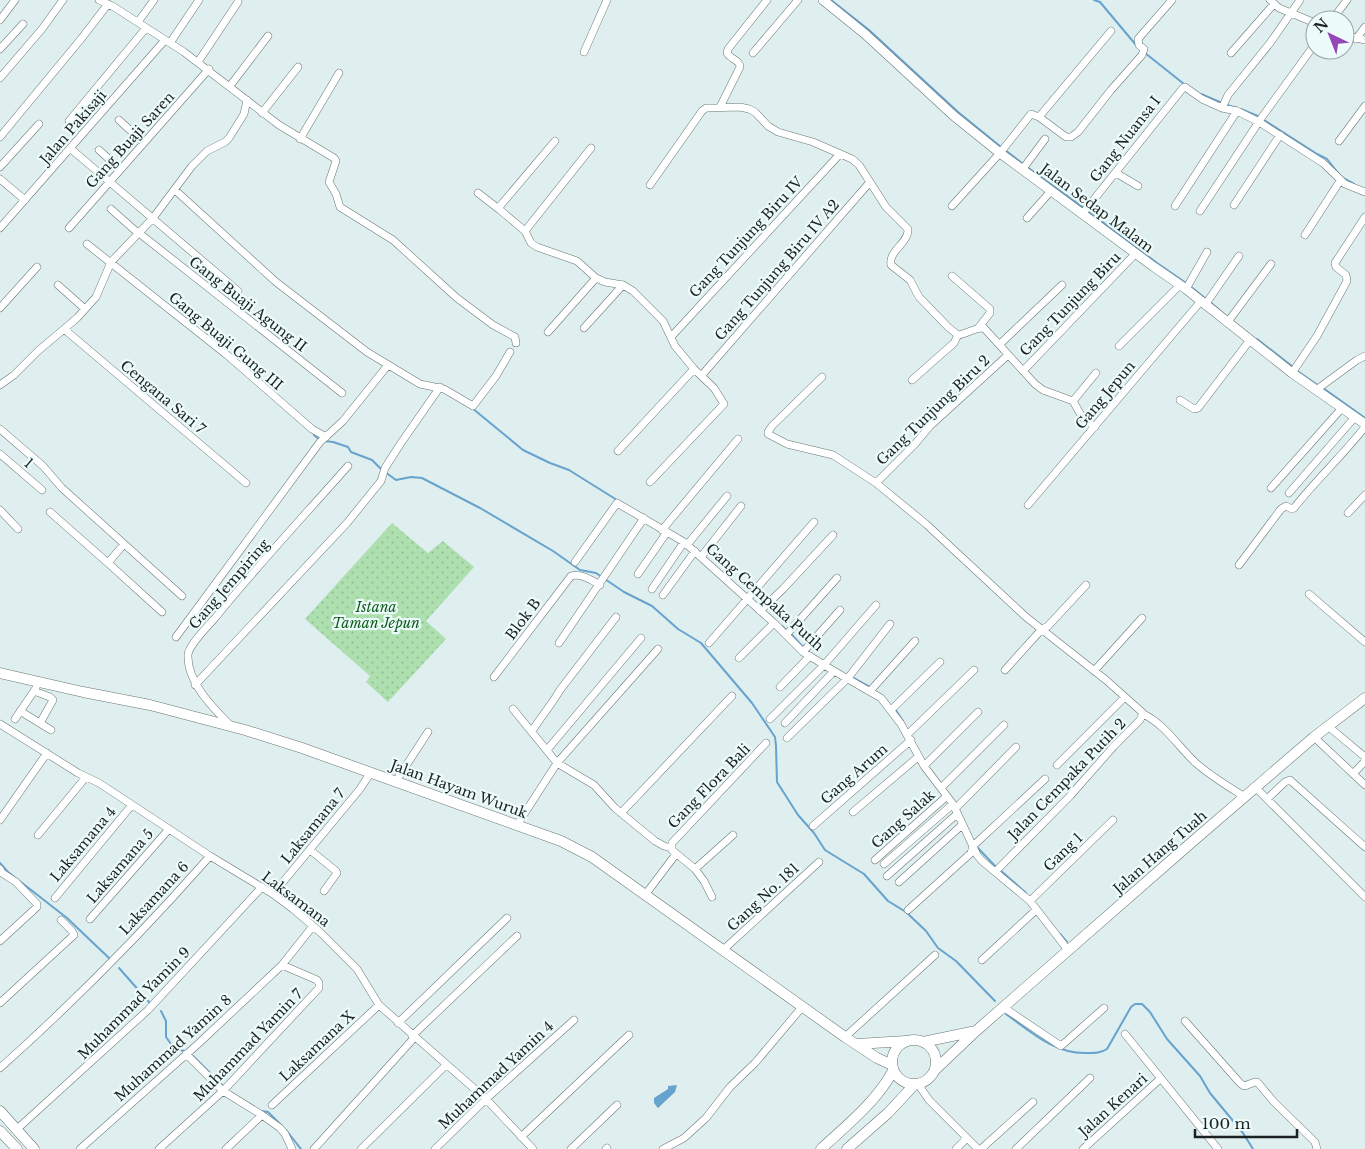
<svg xmlns="http://www.w3.org/2000/svg" width="1365" height="1149" font-family="'Libre Baskerville',serif">
	<style>
		.garden { fill: url(#garden-dots) }
		.water { fill: url(#water-ripples) }
		.lines { fill: none; stroke-linecap: round; stroke-linejoin: round }
		.stream { stroke: #67a3cf; stroke-width: 2 }
		.minor-casing { stroke: #687675; stroke-width: 8 }
		.tertiary-casing { stroke: #687675; stroke-width: 10 }
		.secondary-casing { stroke: #687675; stroke-width: 11 }
		.minor { stroke: #fff; stroke-width: 7 }
		.tertiary { stroke: #fff; stroke-width: 9 }
		.secondary { stroke: #fff; stroke-width: 10 }
		.labels { text-anchor: middle; dominant-baseline: central; stroke-width: 4.5; stroke-linejoin: round; paint-order: stroke }
		.street-label { font-size: 14px; fill: #1c2121; stroke: #edfcfb }
		.park-label { font-size: 14px; font-style: italic; fill: #0d5d1d; stroke: #edfcfb }
	</style>
	<defs>
		<pattern id="garden-dots" width="8" height="8" patternUnits="userSpaceOnUse" patternTransform="scale(1.25)"><rect width="8" height="8" fill="#addfaf"/><path d="M2 2h.1M6 6h.1" fill="none" stroke="#94bf96" stroke-width="1.8" stroke-linecap="round"/></pattern>
		<pattern id="water-ripples" width="26" height="14" patternUnits="userSpaceOnUse" patternTransform="scale(1.25)"><rect width="26" height="14" fill="#67a3cf"/><path d="M2 4q2-2 4 0t4 0M15 11q2-2 4 0t4 0" fill="none" stroke="#5484a8"/></pattern>
	</defs>
	<rect width="100%" height="100%" fill="#dfeeee"/>
	<path class="garden" d="M392,523L428,553L443,541L474,567L426,621L446,639L388,702L366,682L370,676L305,619Z"/>
	<path class="water" d="M677,1085L675,1092L658,1108L654,1103V1098L668,1089V1086Z"/>
	<g class="lines">
		<path class="stream" d="M831,0L869,30L958,112L1001,147
			M1094,0L1100,2L1105,8L1136,45
			M1145,53L1184,84
			M1201,94L1222,103
			M1227,105L1237,108
			M1241,109L1260,117
			M1264,120L1317,154L1327,159L1338,173
			M1005,150L1023,164
			M1027,167L1084,208
			M1343,178L1354,184
			M1088,211L1157,263L1186,283
			M1190,286L1206,299
			M1210,302L1225,315
			M1257,339L1293,367
			M1296,370L1319,386
			M1323,388L1365,418
			M472,408L523,450L550,463L569,470L617,500
			M314,435L320,440
			M324,441L333,442L348,447L351,452L372,460L381,469
			M385,472L396,480L411,477L422,478L480,508L553,551L580,570L596,573L624,592L652,606L678,629L701,643L752,703L775,737L776,746L777,782L798,815L814,833L825,850L864,874L888,901L906,912L926,931L938,948L956,961L995,1001
			M782,626L786,630
			M791,634L803,647
			M852,677L870,687
			M895,709L903,721
			M976,846L996,867
			M0,863L8,872L67,918L110,959
			M1000,870L1026,893
			M1060,934L1067,942
			M119,968L149,1002
			M161,1011L166,1021V1037L171,1044L179,1050L185,1051
			M1006,1014C1031,1032 1056,1055 1088,1053C1095,1053 1101,1053 1107,1049L1131,1007L1135,1004H1142L1150,1012L1167,1039L1200,1076L1210,1093L1243,1133L1253,1149
			M193,1056L223,1086
			M261,1111L268,1112L281,1125
			M286,1130L301,1149"/>
		<g class="minor-casing">
			<path id="minor" d="M99,0L114,7L184,52L279,125L334,158L336,161L329,182L336,194L340,207L393,240L457,298L493,325L515,337L516,343
				M1270,0L1279,8L1315,23
				M0,20L15,0
				M1332,20L1347,0
				M138,22L154,0
				M1345,35L1365,40
				M1356,39L1365,27
				M170,43L199,0
				M0,49L23,24
				M584,52L607,0
				M753,53L798,0
				M1231,53L1274,4
				M198,62L238,2
				M0,78L42,29L63,0
				M230,86L268,36
				M720,107L740,67C740,60 730,59 727,53L728,49L767,0
				M1222,108L1228,95L1270,43L1300,0
				M262,113L298,67
				M1039,117L1111,31
				M119,120L144,143
				M69,121L146,28
				M0,137L81,39L108,4
				M300,139L339,73
				M555,141L500,206V210L525,231L531,243L537,247L577,261L596,278L605,282L623,285L633,291L663,321L675,346L694,369L714,388L724,404L650,482
				M1339,141L1365,106
				M71,149L238,291
				M99,150L120,169
				M0,167L39,124
				M1022,170L1045,139
				M1116,173L1138,186
				M0,179L25,200
				M650,185L702,111L706,108L740,107L749,109L755,112L768,126L778,132L813,142L852,159L859,165L886,207L908,229C909,243 888,251 891,265L910,280L919,297L948,327L958,335
				M175,190L276,282L367,352L420,384L444,389L473,406L496,376L510,352
				M478,193L500,210
				M1234,205L1280,135
				M952,206L1000,153L1031,114L1039,117L1066,137H1071L1078,132L1111,90L1142,55L1144,49L1139,45L1138,39L1172,0
				M1175,206L1237,111
				M111,209L139,234
				M1200,211L1262,117L1315,44
				M1083,213L1183,88L1185,87L1202,99L1222,108L1237,111L1259,122L1323,163L1345,184L1365,192
				M1027,218L1051,191
				M0,228L165,40
				M69,228L209,69
				M525,231L591,148
				M139,233L342,393
				M1305,235L1340,181
				M87,244L227,355L312,429L326,437
				M952,276L990,309V313L979,327
				M58,285L85,309
				M1186,289L1207,252
				M1205,305L1239,256
				M0,308L37,267
				M1227,323L1271,264
				M584,328L623,285
				M64,329L246,483
				M548,332L596,278
				M958,335C967,334 975,327 984,328L1035,384L1043,390L1073,401L1096,373
				M671,337L840,154
				M1000,344L1062,285
				M1119,346L1180,285
				M1023,371L1136,253
				M1292,373L1317,336L1347,281L1346,275L1336,267L1335,263L1365,217
				M702,375L870,182
				M822,377L772,426L768,432V434L787,444L833,455L876,483L926,524L1026,617L1106,680L1143,713L1140,720L1114,746L1070,796L995,872
				M912,380L954,343L958,335
				M0,385L14,375L38,351L77,318L96,297L111,262L153,218L192,166L207,151L225,142L229,138L244,114L247,100
				M1316,390L1357,360L1365,356
				M1180,400L1194,409L1198,408L1250,340
				M1073,401L1082,417L1095,427
				M0,429L43,466L62,488L182,596
				M618,451L694,369
				M0,454L42,490
				M876,483L915,444L930,426L1008,355
				M1271,488L1342,408
				M1289,493L1355,417
				M1028,505L1201,301
				M0,510L18,529
				M50,512L108,563L162,612
				M1348,513L1365,495
				M662,530L738,439
				M687,545L727,496
				M701,557L741,506
				M575,562L617,503L684,542L774,623L803,652L834,671L881,698L901,724L924,766L953,804L977,855L982,861L1030,901L1068,950
				M108,563L124,544
				M1239,565L1281,509L1286,506L1292,509L1294,508C1317,479 1343,455 1365,427
				M638,574L667,532
				M652,589L684,542
				M1309,594L1365,642
				M663,595L695,551
				M760,611L783,589L833,535
				M787,634L837,578
				M176,637L320,442L343,421L388,365
				M559,643L644,518
				M709,643L814,522
				M803,652L840,610
				M739,658L774,623
				M1005,670L1042,629L1048,626L1086,585
				M1094,671L1142,618
				M494,677L571,576C581,573 591,580 600,585
				M195,685L347,523L381,481L385,468L401,443L440,387
				M780,687L810,656
				M871,690L915,641
				M34,691L50,697L53,700L40,723
				M513,709L557,763L658,649
				M892,709L940,662
				M20,711L51,730
				M1143,714C1165,724 1180,749 1197,764C1212,777 1229,787 1245,797
				M15,719L36,688
				M770,719L824,665L876,605
				M785,723L834,671
				M0,724L78,773L99,783L210,856L273,894L293,909L320,932L357,969L379,1005L486,1099L533,1149
				M230,725C212,707 187,682 188,655C188,646 208,626 215,618C257,566 303,517 348,466
				M1329,727L1365,757
				M532,731C541,717 552,704 560,690L616,617
				M908,734L974,670
				M1314,737L1365,785
				M787,738L848,678L890,624
				M547,750L641,638
				M1057,765L1125,697
				M924,766L978,712
				M1353,774L1365,761
				M396,781L428,732
				M941,788L1004,725
				M1256,788L1365,897
				M1267,799L1285,782L1290,780L1365,847
				M955,809L1016,747
				M853,812L918,757
				M621,813L732,696
				M0,820L47,753
				M517,825L557,763L594,785L615,808L655,841L664,846L671,848
				M813,826L911,740
				M38,835L86,777
				M310,850L336,871L337,873L324,891
				M875,860L947,796
				M884,864L953,804
				M0,869L2,873L16,882L37,904V907L0,941
				M695,869L733,835
				M887,876L957,814
				M899,882L962,825
				M273,894L360,789L371,772
				M645,895L676,854
				M712,897L704,881L695,869L672,850V843L766,743
				M55,898L131,806
				M1030,901L1113,820
				M908,910L971,853L973,846L1045,779
				M90,919L169,829
				M723,950L819,862
				M982,960L1036,910
				M0,1003L74,935L72,931L61,920
				M1003,1007L1061,1046L1104,1008
				M1185,1021L1240,1083L1244,1086C1249,1085 1252,1082 1257,1082L1259,1084L1274,1102L1315,1142L1317,1149
				M398,1023L507,918
				M1125,1034L1218,1149
				M412,1036L517,936
				M845,1037L935,955
				M186,1054L223,1091L262,1115L280,1128L285,1134L292,1149
				M0,1068C74,1002 144,931 210,856
				M918,1084L929,1100L978,1149
				M272,1105L379,1005
				M16,1130L148,1010L262,887
				M521,1137L629,1035
				M80,1149L198,1044L282,965L313,926
				M159,1149L223,1091L319,988V983L317,980L282,965
				M226,1149L262,1115
				M314,1149L414,1038
				M361,1149L446,1065
				M435,1149L486,1099L574,1020
				M571,1149L617,1105
				M606,1149L607,1148
				M663,1149L684,1138L706,1118L730,1087L755,1063L803,1006
				M956,1149L967,1138
				M981,1149L1033,1102
				M1016,1149L1090,1078
				M1083,1149L1160,1079"/>
		</g>
		<g class="tertiary-casing">
			<path id="tertiary" d="M823,0L865,34L954,116L1000,153L1154,267L1186,289L1292,373L1365,424"/>
		</g>
		<g class="secondary-casing">
			<path id="secondary" d="M0,673L83,692L150,705L245,730L302,748L561,841L592,857L845,1037L877,1058L892,1065
				M892 1062a22 22 0 1 1 44 0a22 22 0 1 1-44 0Z
				M923,1042L976,1031
				M857,1044L906,1041
				M935,1070L976,1031L1192,842L1314,737L1365,698
				M0,1111L34,1149
				M0,1131L17,1149
				M821,1149C847,1125 876,1102 893,1071
				M847,1149L888,1113L915,1084"/>
		</g>
		<use href="#minor" class="minor"/>
		<use href="#tertiary" class="tertiary"/>
		<use href="#secondary" class="secondary"/>
	</g>
	<g class="labels">
		<g class="street-label">
			<text transform="translate(73 127) rotate(-49)">Jalan Pakisaji</text>
			<text transform="translate(1125 139) rotate(-52)">Gang Nuansa I</text>
			<text transform="translate(130 140) rotate(-48)">Gang Buaji Saren</text>
			<text transform="translate(1097 208) rotate(37)">Jalan Sedap Malam</text>
			<text transform="translate(746 237) rotate(-47)">Gang Tunjung Biru IV</text>
			<text transform="translate(777 270) rotate(-49)">Gang Tunjung Biru IV A2</text>
			<text transform="translate(248 304) rotate(38)">Gang Buaji Agung II</text>
			<text transform="translate(1070 304) rotate(-46)">Gang Tunjung Biru</text>
			<text transform="translate(226 341) rotate(40)">Gang Buaji Gung III</text>
			<text transform="translate(1105 395) rotate(-50)">Gang Jepun</text>
			<text transform="translate(163 397) rotate(40)">Cengana Sari 7</text>
			<text transform="translate(933 410) rotate(-44)">Gang Tunjung Biru 2</text>
			<text transform="translate(29 463) rotate(41)">1</text>
			<text transform="translate(229 584) rotate(-49)">Gang Jempiring</text>
			<text transform="translate(765 597) rotate(42)">Gang Cempaka Putih</text>
			<text transform="translate(523 619) rotate(-53)">Blok B</text>
			<text transform="translate(854 774) rotate(-41)">Gang Arum</text>
			<text transform="translate(1067 779) rotate(-46)">Jalan Cempaka Putih 2</text>
			<text transform="translate(709 786) rotate(-46)">Gang Flora Bali</text>
			<text transform="translate(459 789) rotate(20)">Jalan Hayam Wuruk</text>
			<text transform="translate(903 819) rotate(-42)">Gang Salak</text>
			<text transform="translate(313 826) rotate(-51)">Laksamana 7</text>
			<text transform="translate(83 844) rotate(-50)">Laksamana 4</text>
			<text transform="translate(1063 852) rotate(-44)">Gang 1</text>
			<text transform="translate(1160 852) rotate(-41)">Jalan Hang Tuah</text>
			<text transform="translate(120 866) rotate(-49)">Laksamana 5</text>
			<text transform="translate(763 897) rotate(-43)">Gang No. 181</text>
			<text transform="translate(154 898) rotate(-47)">Laksamana 6</text>
			<text transform="translate(296 899) rotate(37)">Laksamana</text>
			<text transform="translate(134 1003) rotate(-45)">Muhammad Yamin 9</text>
			<text transform="translate(248 1045) rotate(-46)">Muhammad Yamin 7</text>
			<text transform="translate(317 1046) rotate(-43)">Laksamana X</text>
			<text transform="translate(173 1048) rotate(-42)">Muhammad Yamin 8</text>
			<text transform="translate(496 1075) rotate(-43)">Muhammad Yamin 4</text>
			<text transform="translate(1113 1105) rotate(-42)">Jalan Kenari</text>
		</g>
		<g class="park-label">
			<text x="376" y="607">Istana<tspan x="376" dy="16">Taman Jepun</tspan></text>
		</g>
	</g>
	<g transform="translate(1330 35) rotate(317)"><circle r="24" fill="#edfcfb" stroke="#99a4a4"/>
	<path d="M0-4L9 19L0 12L-9 19Z" fill="#9547b8"/>
	<text y="-8" font-size="14" font-weight="bold" text-anchor="middle" fill="#1c2121">N</text>
	</g>
	<path d="M1195 1129v8h102v-8" fill="none" stroke="#1c2121" stroke-width="2.5"/>
	<text x="1202" y="1129" font-size="15" fill="#1c2121" stroke="#edfcfb" stroke-width="4" paint-order="stroke">100 m</text>
</svg>
